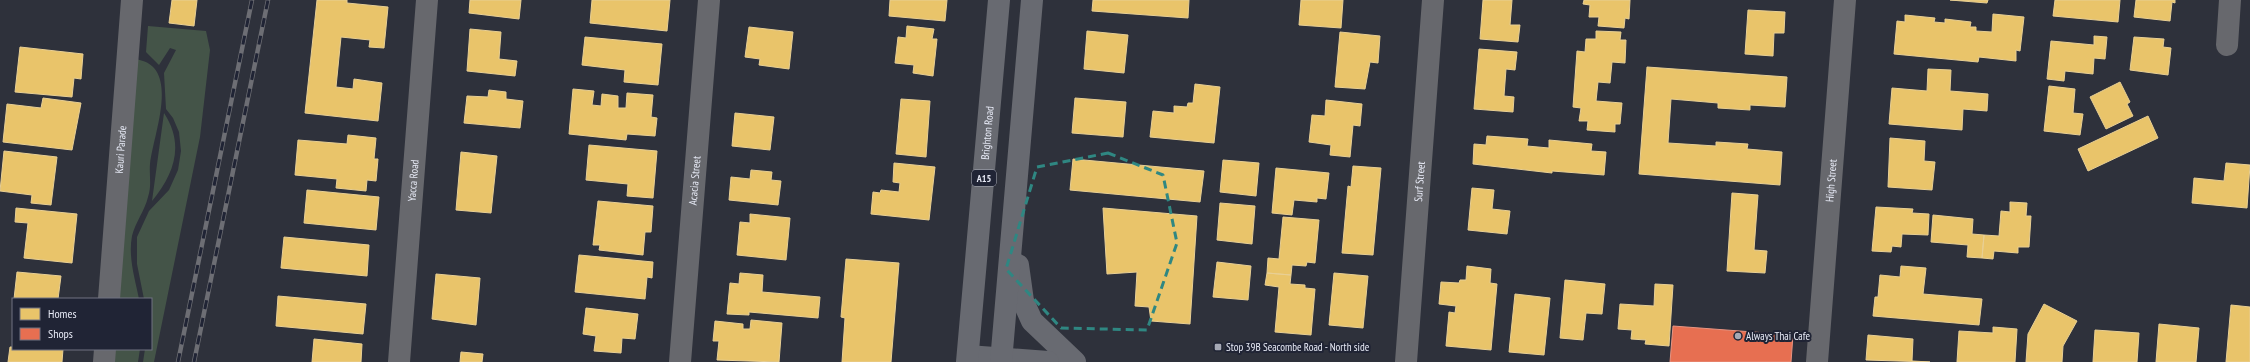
<svg xmlns="http://www.w3.org/2000/svg" width="2250" height="362" font-family="'PT Sans Narrow',sans-serif">
	<style>
		.green { fill: #445448 }
		.homes { fill: #e9c46a; stroke: #e8cf94 }
		.shops { fill: #e76f51; stroke: #e79482 }
		.lines { fill: none; stroke-linecap: round; stroke-linejoin: round }
		.minor { stroke: #67686d; stroke-width: 22 }
		.major { stroke: #686a71; stroke-width: 22 }
		.rail-casing { stroke: #6d6e74; stroke-width: 4.5 }
		.rail { stroke: #202435; stroke-width: 3; stroke-dasharray: 9; stroke-linecap: butt }
		.marked { fill: none; stroke: #2f8782; stroke-width: 3; stroke-dasharray: 8 5; stroke-linejoin: round }
		.poi-dot { fill: #a6a9b5; stroke: #202435; stroke-width: 1.5 }
		.labels { text-anchor: middle; dominant-baseline: central; stroke-width: 4; stroke-linejoin: round; paint-order: stroke }
		.shield { fill: #202435; stroke: #abafbc; stroke-width: 1 }
		.shield-label { font-size: 10px; font-weight: bold; fill: #e7eaf6 }
		.street-label { font-size: 11px; fill: #e7eaf6; stroke: #202435 }
		.poi-label { font-size: 11px; fill: #e7eaf6; stroke: #202435; text-anchor: start }
	</style>
	<rect width="100%" height="100%" fill="#2e313b"/>
	<path class="green" d="M148,26L206,31L210,50L200,137L154,362H143L145,349H151V299H144L137,264V237L149,211L169,190L178,170L181,151L179,132L173,118L166,109L164,73L176,50L170,48L159,65L146,52Z
		M134,59C183,64 153,134 150,164C149,175 152,185 148,197C145,210 135,223 132,236C128,257 135,279 139,299H115Z
		M164,113C185,145 174,174 152,201Z
		M111,349H140L138,362H110Z"/>
	<path class="homes" d="M172,0H197L194,26L169,23Z
		M317,0H347V3L388,7L384,48L369,47L370,40L341,37L336,87L353,89L354,79L382,83L378,121L305,113Z
		M470,0H521L519,19L469,13Z
		M592,0H670L667,31L590,23Z
		M890,0H947L945,21L889,16Z
		M1093,0H1189L1188,18L1092,11Z
		M1301,0H1343L1341,28L1299,25Z
		M1483,0H1512L1510,25H1520L1518,42L1480,39Z
		M1584,0H1630L1629,19L1625,18L1624,28L1598,26L1599,17H1589L1590,5L1583,4Z
		M1950,0H1988L1987,3Z
		M2055,0H2120L2118,22L2053,16Z
		M2136,0H2175V3L2172,2L2170,21L2134,17Z
		M1748,10L1785,12L1784,33H1774L1773,56L1745,54Z
		M1993,14L2024,17L2020,51L2016,50V61L1979,57L1978,62L1894,54L1897,21L1905,22V15L1935,18L1934,22L1945,23V19L1971,22L1970,27H1976V31L1992,32Z
		M907,26L934,29L932,39H937L933,76L913,73L914,65L895,63L898,37L906,38Z
		M749,27L793,32L789,69L759,65L760,59L745,57Z
		M470,29L501,32L499,59L517,61L515,76L467,71Z
		M1087,31L1128,35L1124,73L1084,69Z
		M1596,31L1621,32L1620,40H1626L1625,63L1612,62L1610,83L1598,82L1596,101L1622,103L1620,124H1615V132L1587,130L1588,121H1579L1581,108L1573,107L1577,51L1585,52L1586,39H1596Z
		M1340,32L1380,36L1378,63L1370,62L1365,89L1335,87Z
		M2094,36L2107,37L2105,59L2094,58L2093,74L2065,71L2064,81L2047,79L2051,41L2094,45Z
		M585,37L662,44L658,85L624,82L625,70L582,65Z
		M2134,37L2164,39L2163,47L2171,48L2168,75L2130,70Z
		M20,47L83,54L81,79L74,78L72,97L15,92Z
		M1479,49L1517,52L1515,70L1506,69L1504,96L1514,97L1513,112L1474,109Z
		M1647,67L1787,77L1785,107L1750,105V110L1718,108V103L1671,99L1668,143L1716,146V142L1748,144L1747,149L1782,152L1780,185L1639,174Z
		M1928,69L1951,70L1950,91L1988,94L1987,111L1963,109L1962,130L1889,124L1892,88L1927,91Z
		M2120,82L2130,102L2127,104L2133,116L2106,129L2090,97Z
		M1195,84L1220,87L1214,143L1150,137L1153,111L1174,113V106L1187,107L1188,103H1193Z
		M2049,86L2075,89L2073,113L2083,114L2080,135L2044,131Z
		M573,89L594,91L592,105L601,106L602,94L618,96V108H626L627,93L653,95L651,117L657,118L655,136L627,134L626,140L569,134Z
		M489,90L506,92V99L523,101L520,128L464,123L467,96L488,97Z
		M43,98L81,103L72,150L3,142L7,104L41,108Z
		M1075,98L1126,102L1123,137L1072,133Z
		M901,99L930,101L926,157L896,154Z
		M1326,100L1362,104L1360,126L1353,125L1350,157L1330,155L1331,145L1309,142L1312,115L1325,116Z
		M735,113L774,117L770,150L732,146Z
		M2148,116L2158,138L2088,171L2078,149Z
		M348,135L376,138L374,159H378L376,181L367,180L366,191L336,188L337,179L295,175L298,140L347,144Z
		M1487,136L1528,139L1527,146L1549,148V140L1592,144L1591,151L1606,152L1604,175L1552,171V173L1473,164L1474,144L1486,145Z
		M1890,138L1925,141L1924,161L1935,162L1932,190L1888,187Z
		M589,145L657,151L653,198L627,196L628,184L586,180Z
		M4,151L57,157L51,205L31,203L32,195L0,191Z
		M461,152L497,156L491,213L456,210Z
		M1073,159L1204,171L1200,202L1070,190Z
		M1223,160L1259,163L1256,196L1220,192Z
		M894,163L935,167L929,220L871,214L873,192L880,193L881,190L899,192L900,183L893,182Z
		M2226,163L2250,165L2247,208L2192,203L2194,178L2224,181Z
		M1353,166L1381,168L1373,255L1342,253L1348,186L1351,187Z
		M1276,168L1329,173L1326,199L1317,198V202L1294,200L1292,215L1272,213Z
		M751,170L772,172L771,180L781,181L778,205L729,200L731,177L750,179Z
		M1472,188L1494,190L1492,209L1510,211L1507,234L1468,230Z
		M307,190L379,197L376,230L304,223Z
		M1732,193L1758,195L1754,250L1767,251L1765,273L1727,271Z
		M598,201L653,206L651,232H645L643,255L599,250L600,245H593Z
		M2010,202L2027,203L2026,216H2031L2029,247H2018V253L1994,251L1993,259L1982,258L1984,235L1999,236L2001,211L2010,212Z
		M1220,203L1255,206L1252,244L1217,240Z
		M1876,207L1913,209L1912,213L1929,214L1928,235L1902,234L1901,247L1892,246L1891,252L1872,251Z
		M16,208L77,214L72,263L24,258L28,223L15,222Z
		M1103,208L1197,216L1190,324L1151,321L1149,307L1135,306L1137,272L1107,274Z
		M750,214L790,218L786,260L737,255L740,222L750,223Z
		M1933,215L1973,219L1972,234L1984,235L1982,258L1967,257L1968,245L1931,242Z
		M1283,217L1319,220L1315,263L1307,262L1306,266L1292,265L1291,275L1267,273L1268,258L1279,259Z
		M284,237L369,245L367,276L281,268Z
		M579,255L653,262L652,278L647,277L645,299L575,292Z
		M846,259L899,263L891,362H842L845,318L841,317Z
		M1217,262L1251,266L1248,300L1213,297Z
		M1467,266L1491,269L1490,283L1497,284L1491,350L1446,346L1449,312L1455,313L1456,306L1439,304L1441,282L1459,283L1460,280H1466Z
		M1901,266L1926,268L1923,294L1982,299L1979,325L1873,316L1875,297H1878L1880,275L1900,277Z
		M17,272L61,276L58,299H14Z
		M740,273L763,275L762,292L820,297L818,318L749,312V315L727,314L730,283L739,284Z
		M1267,273L1291,275L1290,284L1305,285V288L1315,289L1311,335L1275,332L1279,287L1265,285Z
		M1334,273L1368,276L1363,328L1329,325Z
		M436,274L480,278L476,325L432,319Z
		M1565,280L1605,284L1602,314L1586,313L1583,340L1560,338Z
		M1655,284L1673,285L1669,346L1645,344L1646,340L1631,339L1632,330L1618,329L1620,304L1654,306Z
		M1515,294L1550,298L1544,355L1509,352Z
		M278,296L366,304L363,334L276,326Z
		M2044,304L2077,321L2063,346L2062,362H2026L2028,334Z
		M2231,305L2250,307V362H2226Z
		M586,308L638,314L635,339L622,338L621,353L594,351L596,336L583,334Z
		M751,320L782,323L779,362L717,360L719,341H713L715,321L743,324V329H750Z
		M2159,324L2199,328L2196,362H2156Z
		M1993,327L2017,329L2015,362H1957L1959,331L1993,333Z
		M2095,330L2139,333L2137,362H2093Z
		M1868,335L1913,339L1912,361L1930,362L1866,360Z
		M314,339L362,344L361,362H312Z
		M10,347H13V349H63L62,362H8Z
		M461,352L483,354L482,362H460Z"/>
	<path class="shops" d="M1673,326L1793,335L1791,362H1670Z"/>
	<g class="lines">
		<g class="minor">
			<path d="M2227,45L2230,0"/>
			<path id="s1" d="M109,299L132,0"/>
			<path d="M104,362L105,349"/>
			<path id="s2" d="M399,362L427,0"/>
			<path id="s3" d="M680,362L709,0"/>
			<path id="s4" d="M1406,362L1433,0"/>
			<path id="s5" d="M1817,362L1845,0"/>
		</g>
		<g class="major">
			<path d="M1018,265L1023,301L1032,321L1075,362"/>
			<path d="M968,356L1048,362"/>
			<path id="s6" d="M967,362L999,0"/>
			<path d="M1001,362L1032,0"/>
		</g>
		<g class="rail-casing">
			<path id="rail" d="M178,362L252,0
				M194,362L268,0"/>
		</g>
		<use href="#rail" class="rail"/>
	</g>
	<path class="marked" d="M1108,153L1163,175L1177,243L1147,330L1061,328L1006,269L1037,167Z"/>
	<g class="poi-dot">
		<circle cx="1738" cy="336" r="4"/>
		<rect x="1214" y="343" width="8" height="8" rx="2"/>
	</g>
	<g class="labels">
		<rect class="shield" x="972" y="170" width="24" height="16" rx="3"/>
		<g class="shield-label">
			<text x="984" y="178">A15</text>
		</g>
		<g class="street-label">
			<text stroke="none"><textPath href="#s6" startOffset="230">Brighton Road</textPath></text>
			<text stroke="none"><textPath href="#s1" startOffset="150">Kauri Parade</textPath></text>
			<text stroke="none"><textPath href="#s2" startOffset="182">Yacca Road</textPath></text>
			<text stroke="none"><textPath href="#s3" startOffset="182">Acacia Street</textPath></text>
			<text stroke="none"><textPath href="#s4" startOffset="181">Surf Street</textPath></text>
			<text stroke="none"><textPath href="#s5" startOffset="182">High Street</textPath></text>
		</g>
		<g class="poi-label">
			<text x="1746" y="336">Always Thai Cafe</text>
			<text x="1226" y="347">Stop 39B Seacombe Road - North side</text>
		</g>
	</g>
	<rect x="12" y="298" width="140" height="52" fill="#202435" stroke="#707382"/>
	<rect x="20" y="308" width="20" height="12" fill="#e9c46a" stroke="#707382"/>
	<text x="48" y="318" font-size="12" fill="#e7eaf6">Homes</text>
	<rect x="20" y="328" width="20" height="12" fill="#e76f51" stroke="#707382"/>
	<text x="48" y="338" font-size="12" fill="#e7eaf6">Shops</text>
</svg>
